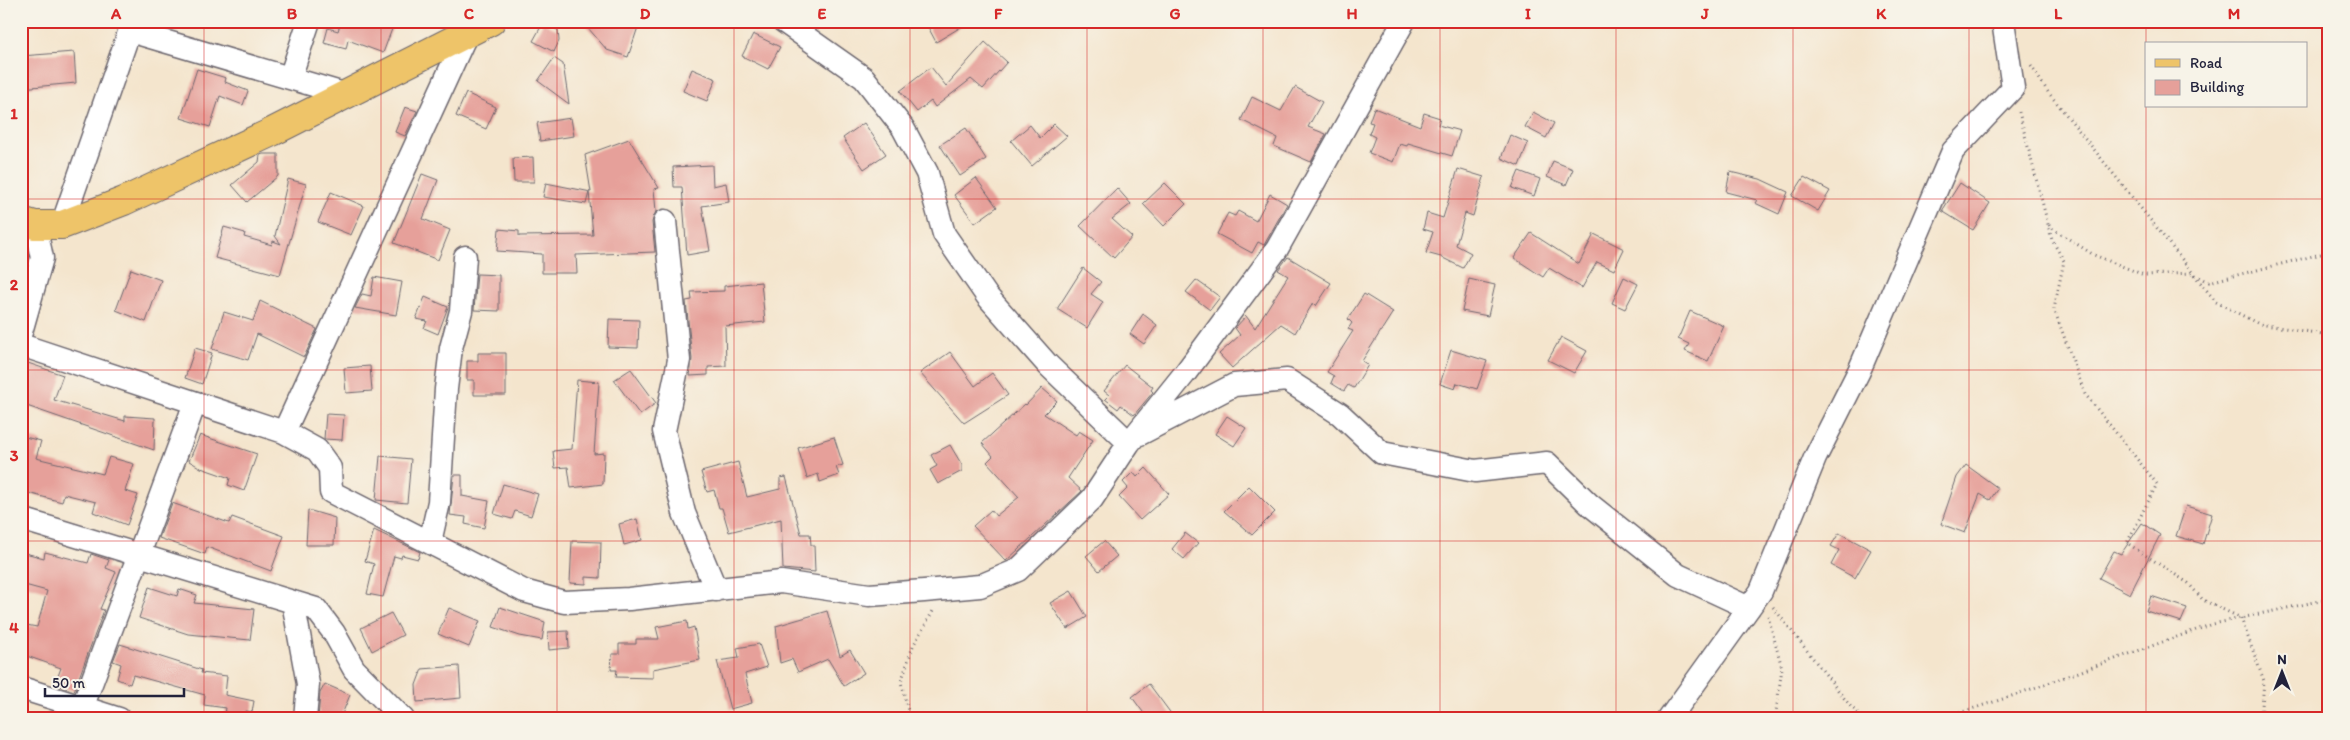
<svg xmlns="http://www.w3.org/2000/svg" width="2350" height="740" font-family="Itim,sans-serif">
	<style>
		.building { fill: #e6a09a }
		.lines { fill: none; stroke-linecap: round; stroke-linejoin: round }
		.minor-casing { stroke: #6c666e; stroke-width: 25 }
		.major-casing { stroke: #6c666e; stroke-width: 30 }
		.path { stroke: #6c666e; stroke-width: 3; stroke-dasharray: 1 4; stroke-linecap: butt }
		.minor { stroke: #fff; stroke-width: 22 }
		.major { stroke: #eec469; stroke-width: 28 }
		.grid { fill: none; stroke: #d62828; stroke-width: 1; stroke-opacity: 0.55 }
		.neatline { fill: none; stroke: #d62828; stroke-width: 2 }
		.grid-label { font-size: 16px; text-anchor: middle; font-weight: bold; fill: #d62828 }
	</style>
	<rect width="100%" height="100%" fill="#f7f3e8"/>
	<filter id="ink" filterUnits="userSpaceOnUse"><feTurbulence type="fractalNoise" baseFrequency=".02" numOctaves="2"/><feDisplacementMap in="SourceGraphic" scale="10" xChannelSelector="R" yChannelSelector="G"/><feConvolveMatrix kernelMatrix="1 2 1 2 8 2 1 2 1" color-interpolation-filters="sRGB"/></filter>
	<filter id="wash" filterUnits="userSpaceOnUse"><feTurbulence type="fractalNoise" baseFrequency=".0096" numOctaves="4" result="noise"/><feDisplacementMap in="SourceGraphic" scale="20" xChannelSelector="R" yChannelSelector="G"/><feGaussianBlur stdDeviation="1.12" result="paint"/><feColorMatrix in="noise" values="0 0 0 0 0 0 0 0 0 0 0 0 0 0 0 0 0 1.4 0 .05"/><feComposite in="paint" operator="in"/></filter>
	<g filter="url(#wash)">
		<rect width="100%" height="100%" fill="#f4e5cd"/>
		<g id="blocks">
			<path class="building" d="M341,21H395L383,53L348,40L346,49L324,43L328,28L338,31Z
				M582,21H640L628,57L607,50Z
				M937,21H971L936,42L928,27Z
				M543,23L558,30L559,41L554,52L533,41Z
				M753,34L780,47L768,69L742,56Z
				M985,42L1007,62L983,89L971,79L935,107L931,101L917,112L900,91L931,67L946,86Z
				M74,52L76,83L21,88V56Z
				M554,58L563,64L569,104L538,81Z
				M197,69L226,78L225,82L248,91L243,105L220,96L210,127L181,118Z
				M692,69L716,79L707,101L683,91Z
				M1295,87L1322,102L1308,127L1326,134L1311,162L1274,146L1277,138L1241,120L1252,97L1281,111Z
				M466,93L496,107L486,129L456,116Z
				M405,107L417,111L405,136L395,132Z
				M1374,108L1420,126L1424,113L1440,118L1438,125L1460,131L1452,156L1408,143L1407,146L1400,144L1393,162L1369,153L1375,137L1369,134L1373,123L1369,122Z
				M1533,112L1554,123L1546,138L1525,127Z
				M571,118L574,136L540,141L537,123Z
				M864,123L886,154L864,169L843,138Z
				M1054,124L1067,136L1032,166L1011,141L1030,125L1040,138Z
				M966,128L986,159L960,176L940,145Z
				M1510,135L1528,143L1519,166L1501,158Z
				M629,139L659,188L654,189L656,211L652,222L655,252L576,255L577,273H542V254L497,251L499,229L519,231V236L593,235L589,192L586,204L543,197L546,183L591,192L585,155Z
				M263,154H278V176L247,202L232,185L259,162L260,155Z
				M533,157L534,182H514L513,158Z
				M1553,161L1573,169L1566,185L1547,177Z
				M712,165L713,186L726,183L729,202L702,206L710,251L687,255L682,187H674L673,167Z
				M1458,169L1484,177L1473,216L1465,213L1456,245L1471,253L1463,268L1441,257L1426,253L1433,232L1423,229L1427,213L1443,218Z
				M1519,171L1540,179L1534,196L1512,188Z
				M1730,172L1760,179L1788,192L1779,214L1755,203L1757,200L1726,192Z
				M422,174L438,180L423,219L450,230L438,260L394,243Z
				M1804,177L1830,191L1818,211L1792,196Z
				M976,178L997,207L975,223L954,195Z
				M288,179L306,184L280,275L215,258L224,227L245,233L244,237L272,245L273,241L281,244L275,236Z
				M1165,183L1186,204L1164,226L1143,204Z
				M1960,183L1990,203L1973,230L1942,211Z
				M1117,188L1131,204L1112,219L1132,237L1114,258L1080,226Z
				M331,192L364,206L351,235L318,222Z
				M1270,194L1287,204L1264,245L1258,242L1252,253L1217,234L1228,213L1235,216L1238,211L1256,221Z
				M1531,233L1579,264L1594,234L1624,249L1614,270L1597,262L1582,288L1549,268L1543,277L1514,258Z
				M1288,257L1331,283L1316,306L1313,303L1295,333L1281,324L1232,368L1219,354L1240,335L1235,328L1246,316L1255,328L1288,276L1278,270Z
				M1083,268L1101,282L1091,294L1103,302L1087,328L1057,309Z
				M131,269L161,280L146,322L116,310Z
				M477,274L499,275V311L474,310Z
				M374,277L402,282L396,315L355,308L362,294L371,296Z
				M1624,277L1638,284L1625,309L1612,303Z
				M1469,279L1495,285L1488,316L1462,311Z
				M1196,280L1220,297L1210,310L1186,292Z
				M761,282L765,322L725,326L726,366L708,367V375L690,376L692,359L686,301L692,300L691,292L724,291V286Z
				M1364,294L1393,312L1362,361L1368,365L1354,388L1348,385L1344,391L1331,383L1334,376L1327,372L1353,331L1348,329L1352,323L1348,319Z
				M425,297L448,307L438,334L424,328L427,321L416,319Z
				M260,301L317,329L304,357L257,334L248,360L212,349L224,312L253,321Z
				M1690,311L1724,326L1708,361L1685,351L1689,344L1678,339Z
				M1143,314L1157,325L1144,344L1130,334Z
				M609,319L639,320L638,348L608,347Z
				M1561,337L1587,351L1574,373L1548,360Z
				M195,348L212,353L202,384L185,378Z
				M1451,350L1487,361L1477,389L1457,383L1455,389L1440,384Z
				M950,352L975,386L992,373L1008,395L964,423L920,373Z
				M478,353H506V395H474V380H467V361H478Z
				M25,362L63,375L54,400L125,421V416L155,418L154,450L21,404V375Z
				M1125,365L1153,387L1151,390L1153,392L1134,415L1121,405L1118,409L1105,399L1109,395L1104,391Z
				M370,366L372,391L346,393L344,368Z
				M631,369L656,403L640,415L614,380Z
				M577,380L599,382L594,454L604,453L603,484L571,488L568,467L555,468L553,451L572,449Z
				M1042,388L1057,401L1044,414L1076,435L1079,431L1093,440L1068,478L1082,491L1006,561L973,526L991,510L996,516L1019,497L987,462L993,456L982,443L1025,404L1026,405Z
				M326,414L344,415L342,440L324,439Z
				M1227,416L1246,428L1234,446L1215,434Z
				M200,435L257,454L244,491L228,485L230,478L201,468L189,461Z
				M21,436L41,441L36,458L103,474L109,457L134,464L125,491L138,495L127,525L93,512L96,502L64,494L62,502L28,493L27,497L21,496Z
				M834,437L843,465L836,467L839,475L820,482L818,474L807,478L798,448Z
				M950,445L962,465V471L938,484L930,470L937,466L931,455Z
				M380,456L411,459L407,503L376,500Z
				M738,462L747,497L780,489V478L786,477L801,534H810L811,545H814L815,572L783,569L781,519L729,532L722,508H719L714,490L707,492L701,472Z
				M1966,465L1998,488L1990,500L1980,494L1965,533L1941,524L1957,477Z
				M1146,468L1169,494L1140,520L1119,497L1128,488L1123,482L1133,472L1137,477Z
				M454,475H462V496L489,501L484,528L465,524L466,517L450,515Z
				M503,484L538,494L531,516L515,511L512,519L494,514Z
				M1249,486L1275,512L1252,535L1224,511Z
				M172,503L229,523L232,517L284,536L271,571L207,547L205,554L159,538Z
				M2186,506L2212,514L2203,544L2176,536Z
				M308,510L335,518L334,545H306Z
				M637,519L642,540L624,545L619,524Z
				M2142,523L2160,535L2130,594L2099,578L2114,551L2121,554Z
				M374,530L420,552L418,559L402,555L401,558L394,556L383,597L367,594L374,564L365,561Z
				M1185,533L1198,543L1184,559L1172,549Z
				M1839,533L1871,550L1855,578L1831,565L1839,550L1831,546Z
				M572,541L601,542L600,578L586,577V584L570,583Z
				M1104,541L1117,556L1099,571L1086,556Z
				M45,552L88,563L91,554L109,560L106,568L116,572L100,609L104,610L74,691L55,684L61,668L21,654V624L37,627L47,591L21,584V571L25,553L44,558Z
				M149,587L177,596L179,589L197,595L194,603L254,609L250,640L188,634L139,618Z
				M1071,591L1087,617L1067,629L1050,603Z
				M2151,596L2187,608L2181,622L2146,611Z
				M500,607L545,622L542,640L520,636L493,627Z
				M449,608L480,621L469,647L438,634Z
				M827,611L840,656L850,650L864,673L844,686L828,659L798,672L792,659L780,663L776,626Z
				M391,613L403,635L372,651L361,628Z
				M687,621L688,629L694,627L700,660L653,669V678L616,677L617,670H611L612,654H619V644H636V639H659L656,627Z
				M568,631L569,648L549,650L548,632Z
				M120,644L202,670L201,673L227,676L225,695L254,701L252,712L246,711L244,719H224L226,708L204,705L205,695L133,675L130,684L117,679L121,664L113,661Z
				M759,644L767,667L745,674L752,703L730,709L717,661L739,658L737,648Z
				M459,666L461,698L417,702L416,685L422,669Z
				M325,684L350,695L340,719H318L320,693Z
				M1149,684L1175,719H1148L1132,697Z"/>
		</g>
	</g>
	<g filter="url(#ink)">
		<use href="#blocks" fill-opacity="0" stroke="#6c666e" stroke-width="1"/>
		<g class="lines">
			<g class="minor-casing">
				<path id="minor" d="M783,21L864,78L903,128L927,173L944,234L987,296L1048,365L1129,443
					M130,31L344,94
					M290,78L309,21
					M665,221L679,360L664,431L684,513L716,590
					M62,225L133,21
					M21,231L35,225L42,258L21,332
					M21,345L284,432L317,450L330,468L331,492L524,591L564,602L629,599L781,582L869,595L924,591L980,586L1018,570L1092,499L1129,443L1186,372L1277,249L1404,21
					M284,432L467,33
					M1140,434L1234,385L1287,380L1340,414L1382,453L1475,471L1547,463L1589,504L1678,575L1749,608
					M21,519L316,609L334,633L354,669L403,719
					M430,542L439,502L446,389L451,348L461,311L465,257
					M293,602L308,684L305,719
					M21,688L119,719
					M78,719L195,403
					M1669,719L1761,591L1815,458L1859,371L1953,151L2013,88L2003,21"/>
			</g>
			<g class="major-casing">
				<path id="major" d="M21,221L35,225H62L124,201L272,132L491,21"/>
			</g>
			<path class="path" d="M2031,66L2048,92L2216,302L2259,324L2329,335
				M2019,112L2052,240L2064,261L2054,309L2085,394L2157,484L2127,543L2188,583L2203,600L2241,618L2264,681L2261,719
				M2049,225L2050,227L2094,255L2144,275L2192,273L2209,282L2329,252
				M1773,607L1851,707L1864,719
				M1768,616L1782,668L1775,719
				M910,719L901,682L913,646L933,611
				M1940,719L2006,698L2213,624L2329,599"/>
			<use href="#minor" class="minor"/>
			<use href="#major" class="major"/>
		</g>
	</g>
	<path class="grid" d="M204,21V719M381,21V719M557,21V719M734,21V719M910,21V719M1087,21V719M1263,21V719M1440,21V719M1616,21V719M1793,21V719M1969,21V719M2146,21V719M21,199H2329M21,370H2329M21,541H2329"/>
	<rect width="2350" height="740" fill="none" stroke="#f7f3e8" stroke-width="55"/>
	<rect x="2145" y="42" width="162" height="65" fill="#f7f3e8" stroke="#a29fa3"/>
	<rect x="2155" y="59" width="25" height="8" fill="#eec469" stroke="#a29fa3"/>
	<text x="2190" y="68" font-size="15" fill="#22223b">Road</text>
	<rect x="2155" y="80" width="25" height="15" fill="#e6a09a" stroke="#a29fa3"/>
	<text x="2190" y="92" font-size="15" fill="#22223b">Building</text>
	<g transform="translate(2282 672)" stroke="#f7f3e8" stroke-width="4" paint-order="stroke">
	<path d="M0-4L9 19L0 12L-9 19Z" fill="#22223b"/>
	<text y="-8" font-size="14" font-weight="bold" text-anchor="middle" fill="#22223b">N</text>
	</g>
	<path d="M45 688v8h139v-8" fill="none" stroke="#22223b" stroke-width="2.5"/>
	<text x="52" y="688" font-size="15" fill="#22223b" stroke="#f7f3e8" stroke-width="4" paint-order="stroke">50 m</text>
	<rect x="28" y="28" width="2294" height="684" class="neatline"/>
	<g class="grid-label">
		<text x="116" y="19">A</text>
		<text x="292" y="19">B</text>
		<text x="469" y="19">C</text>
		<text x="645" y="19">D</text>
		<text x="822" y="19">E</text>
		<text x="998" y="19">F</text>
		<text x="1175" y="19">G</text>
		<text x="1352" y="19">H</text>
		<text x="1528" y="19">I</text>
		<text x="1705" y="19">J</text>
		<text x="1881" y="19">K</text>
		<text x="2058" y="19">L</text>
		<text x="2234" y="19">M</text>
		<text x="14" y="119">1</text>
		<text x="14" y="290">2</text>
		<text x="14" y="461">3</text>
		<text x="14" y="633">4</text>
	</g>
</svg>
